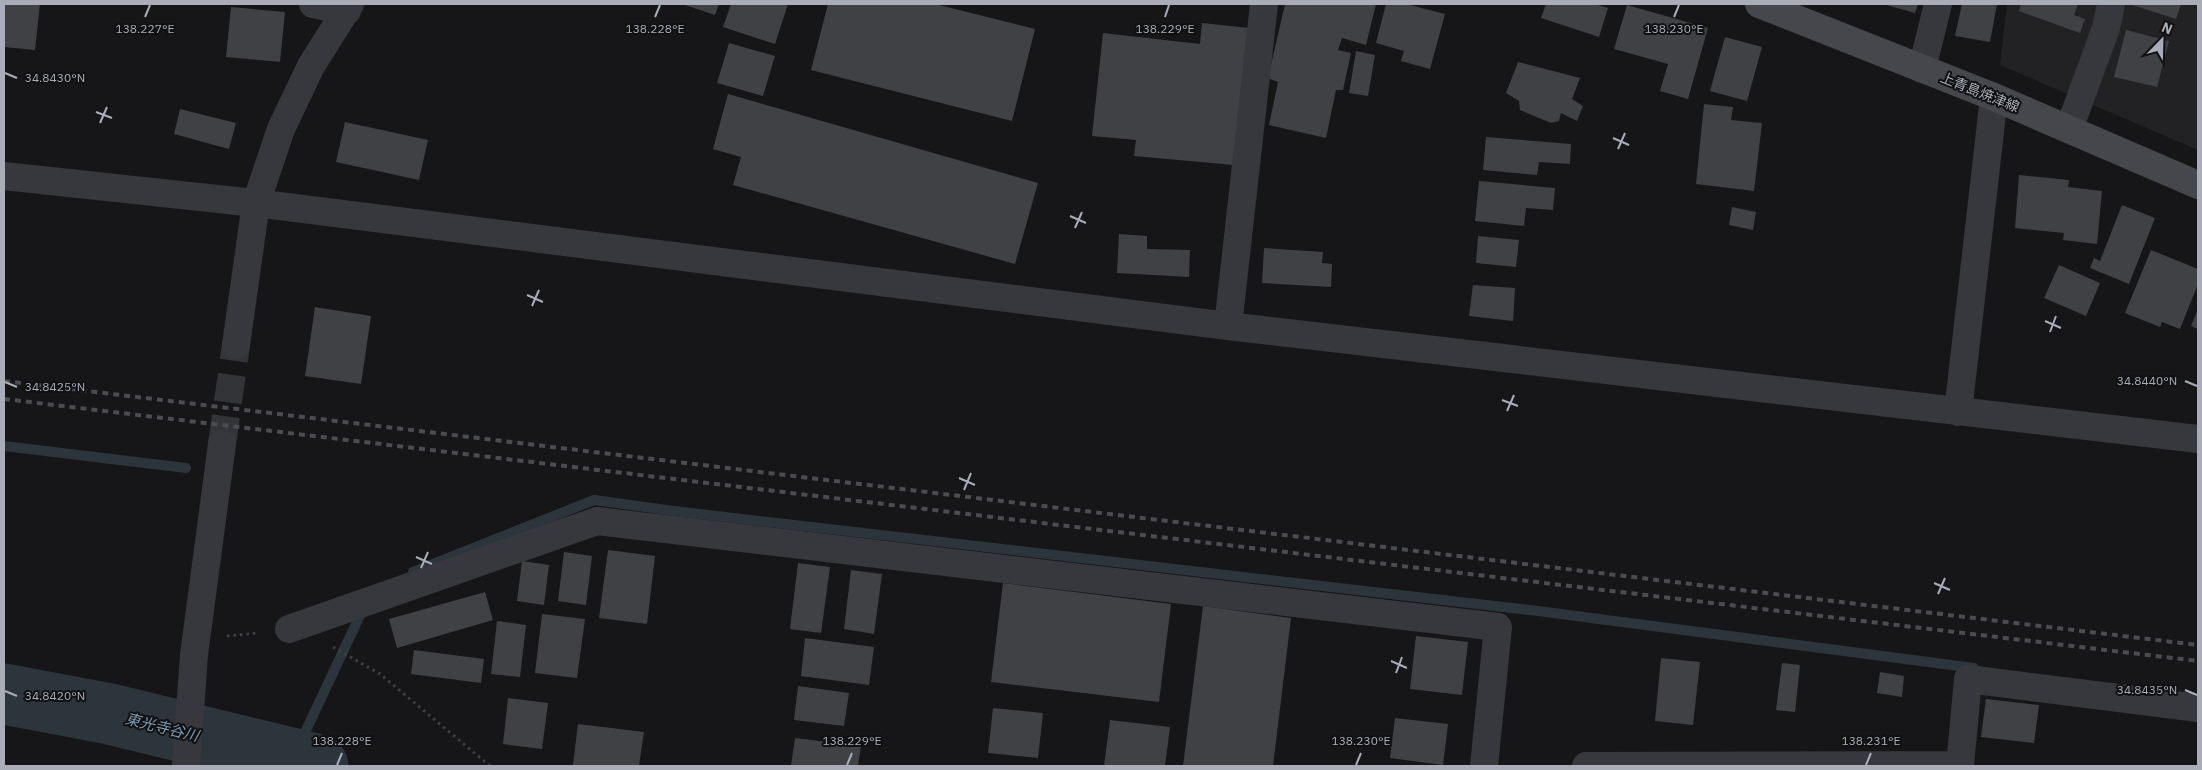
<svg xmlns="http://www.w3.org/2000/svg" width="2202" height="770" font-family="'IBM Plex Sans','Noto Sans JP',sans-serif">
	<style>
		.built { fill: #222225 }
		.lines { fill: none; stroke-linecap: round; stroke-linejoin: round }
		.stream { stroke: #2c353c; stroke-width: 10 }
		.river { stroke: #2c353c; stroke-width: 61 }
		.building { fill: #404145 }
		.tertiary-tunnel { stroke: #333438; stroke-width: 28; stroke-dasharray: 28 14; stroke-linecap: butt }
		.path { stroke: #3d3f44; stroke-width: 3; stroke-dasharray: 2.5 4; stroke-linecap: butt }
		.minor { stroke: #37383d; stroke-width: 28 }
		.tertiary { stroke: #37383d; stroke-width: 28 }
		.secondary { stroke: #45474d; stroke-width: 28 }
		.rail { stroke: #4a4c52; stroke-width: 4; stroke-dasharray: 6 5; stroke-linecap: butt }
		.ticks { fill: none; stroke: #a8adb8; stroke-width: 2 }
		.labels { text-anchor: middle; dominant-baseline: central; stroke-width: 4; stroke-linejoin: round; paint-order: stroke }
		.street-label { font-size: 14px; fill: #a8adb8; stroke: #111113 }
		.water-label { font-size: 15px; font-style: italic; fill: #7f9bb3; stroke: #111113 }
		.ticks-label { font-size: 12px; text-anchor: middle; fill: #a8adb8; stroke: #111113; stroke-width: 4; stroke-linejoin: round; paint-order: stroke }
	</style>
	<rect width="100%" height="100%" fill="#161618"/>
	<path class="built" d="M2007,4H2198V150L2000,65Z"/>
	<g class="lines">
		<path class="stream" d="M4,446L186,468
			M413,572L594,500L674,511L1538,611L1974,668
			M293,758L364,607"/>
		<path class="river" d="M4,694L110,714L311,763L318,766"/>
	</g>
	<path class="building" d="M4,4H40L35,50L4,47Z
		M682,4H719L715,15Z
		M731,4H788L775,44L723,27Z
		M828,4H935L1035,29L1012,121L811,70Z
		M1285,4H1376L1366,45L1342,38L1338,50L1351,53L1343,90H1336L1326,138L1269,125L1278,82L1268,78Z
		M1386,4H1406L1445,14L1430,69L1401,61L1404,51L1376,43Z
		M1546,4H1595L1608,8L1599,37L1541,18Z
		M1883,4H1918L1915,13Z
		M1962,4H1997L1990,42L1955,36Z
		M2021,4H2078L2074,15L2085,19L2080,33L2019,11Z
		M2129,4H2181L2176,19Z
		M1627,5L1708,28L1688,99L1660,91L1668,64L1614,49Z
		M231,7L285,12L280,62L226,57Z
		M1202,23L1249,28L1234,165L1134,156L1136,140L1092,136L1103,33L1200,44Z
		M2126,30L2169,41L2157,87L2114,77Z
		M1725,37L1762,47L1747,101L1710,91Z
		M729,43L775,56L763,96L717,83Z
		M1356,51L1375,55L1368,96L1349,93Z
		M1518,62L1580,78L1572,99L1583,106L1577,121L1561,113L1559,121L1551,123L1520,110L1519,101L1506,93Z
		M728,94L1038,183L1015,264L733,185L741,157L713,149Z
		M1704,104L1733,107L1731,120L1762,123L1754,191L1696,184Z
		M180,109L236,123L229,149L174,134Z
		M345,122L428,140L419,180L336,162Z
		M1486,137L1571,144L1570,164L1539,162L1537,175L1483,170Z
		M2019,175L2069,180L2068,187L2102,191L2097,244L2063,240L2064,233L2015,228Z
		M1479,181L1555,188L1553,210L1526,208L1524,226L1475,221Z
		M2122,205L2155,218L2129,284L2090,268L2094,258L2100,261Z
		M1732,207L1756,212L1753,230L1729,225Z
		M1119,234L1147,236V249L1190,250L1189,277L1117,273Z
		M1478,236L1519,240L1516,267L1476,263Z
		M1264,248L1323,252L1322,263L1332,264L1331,287L1262,283Z
		M2151,250L2198,269V284L2180,329L2162,322L2160,327L2125,313Z
		M2059,265L2100,283L2086,316L2044,298Z
		M1473,285L1515,288L1513,321L1469,316Z
		M315,307L371,316L361,384L305,376Z
		M2198,309V329L2191,326Z
		M608,550L655,556L647,624L599,618Z
		M564,552L592,556L586,605L558,601Z
		M522,561L549,565L544,605L517,601Z
		M798,563L830,567L821,633L790,629Z
		M851,570L882,574L874,634L844,629Z
		M1003,583L1171,604L1159,702L991,682Z
		M485,592L493,620L397,648L389,619Z
		M1203,606L1291,618L1273,766H1183Z
		M542,614L585,619L577,678L535,673Z
		M497,621L526,625L520,677L491,674Z
		M1416,636L1468,642L1462,695L1410,689Z
		M805,638L874,647L869,685L801,676Z
		M414,650L484,659L481,683L411,674Z
		M1661,658L1700,662L1693,725L1655,721Z
		M1782,663L1800,665L1795,712L1776,710Z
		M1880,672L1904,676L1902,697L1877,693Z
		M798,686L849,693L844,726L794,720Z
		M508,698L548,703L542,749L503,744Z
		M1986,699L2039,705L2034,743L1981,737Z
		M993,708L1043,713L1038,758L988,753Z
		M1395,718L1448,724L1443,765L1390,758Z
		M1110,720L1170,727L1165,766H1104Z
		M578,724L644,732L639,766L573,765Z
		M795,738L861,746L858,766H791Z"/>
	<g class="lines">
		<path class="tertiary-tunnel" d="M222,444L236,345"/>
		<path class="path" d="M227,636L258,633
			M333,647L380,674L490,766"/>
		<path class="minor" d="M313,4L347,11
			M1922,69L1938,4
			M2069,129L2106,28L2111,4
			M4,176L256,203L1228,326L2198,439
			M1228,326L1264,4
			M1958,412L1994,97
			M289,629L597,521L1498,627L1484,766
			M1586,766L1960,765
			M1960,766L1968,679L2198,708"/>
		<path class="tertiary" d="M236,345L256,203L281,129L311,66L350,4
			M186,766L194,655L222,444"/>
		<path class="secondary" d="M1759,4L1994,97L2198,185"/>
		<path class="rail" d="M4,381L2198,645
			M4,399L2198,661"/>
	</g>
	<path class="ticks" d="M145,17L150,5M655,17L660,5M1165,17L1169,5M1674,17L1679,5M5,73L17,78M96,112L112,118M100,123L107,107M1613,138L1629,145M1618,149L1625,133M1070,216L1086,223M1075,228L1082,212M527,295L543,302M532,306L539,290M2045,321L2061,328M2050,332L2056,316M2185,381L2197,386M5,382L17,387M1502,400L1518,406M1507,411L1514,395M959,478L975,485M964,490L971,473M416,557L432,564M421,568L428,552M1934,583L1950,590M1938,594L1945,578M1391,661L1407,668M1396,673L1402,657M2185,690L2197,695M5,691L17,696M337,765L342,753M847,765L852,753M1356,765L1361,753M1866,765L1871,753"/>
	<g class="labels">
		<g class="street-label">
			<text transform="translate(1980 92) rotate(22)">上青島焼津線</text>
		</g>
		<g class="water-label">
			<text transform="translate(162 727) rotate(14)">東光寺谷川</text>
		</g>
	</g>
	<g class="ticks-label">
		<text x="145" y="33">138.227°E</text>
		<text x="655" y="33">138.228°E</text>
		<text x="1165" y="33">138.229°E</text>
		<text x="1674" y="33">138.230°E</text>
		<text x="55" y="82">34.8430°N</text>
		<text x="2147" y="385">34.8440°N</text>
		<text x="55" y="391">34.8425°N</text>
		<text x="2147" y="694">34.8435°N</text>
		<text x="55" y="700">34.8420°N</text>
		<text x="342" y="745">138.228°E</text>
		<text x="852" y="745">138.229°E</text>
		<text x="1361" y="745">138.230°E</text>
		<text x="1871" y="745">138.231°E</text>
	</g>
	<rect width="2202" height="770" fill="none" stroke="#a8adb8" stroke-width="10"/>
	<g transform="translate(2162 40) rotate(23)" stroke="#111113" stroke-width="4" paint-order="stroke">
	<path d="M0-4L9 19L0 12L-9 19Z" fill="#a8adb8"/>
	<text y="-8" font-size="14" font-weight="bold" text-anchor="middle" fill="#a8adb8">N</text>
	</g>
</svg>
